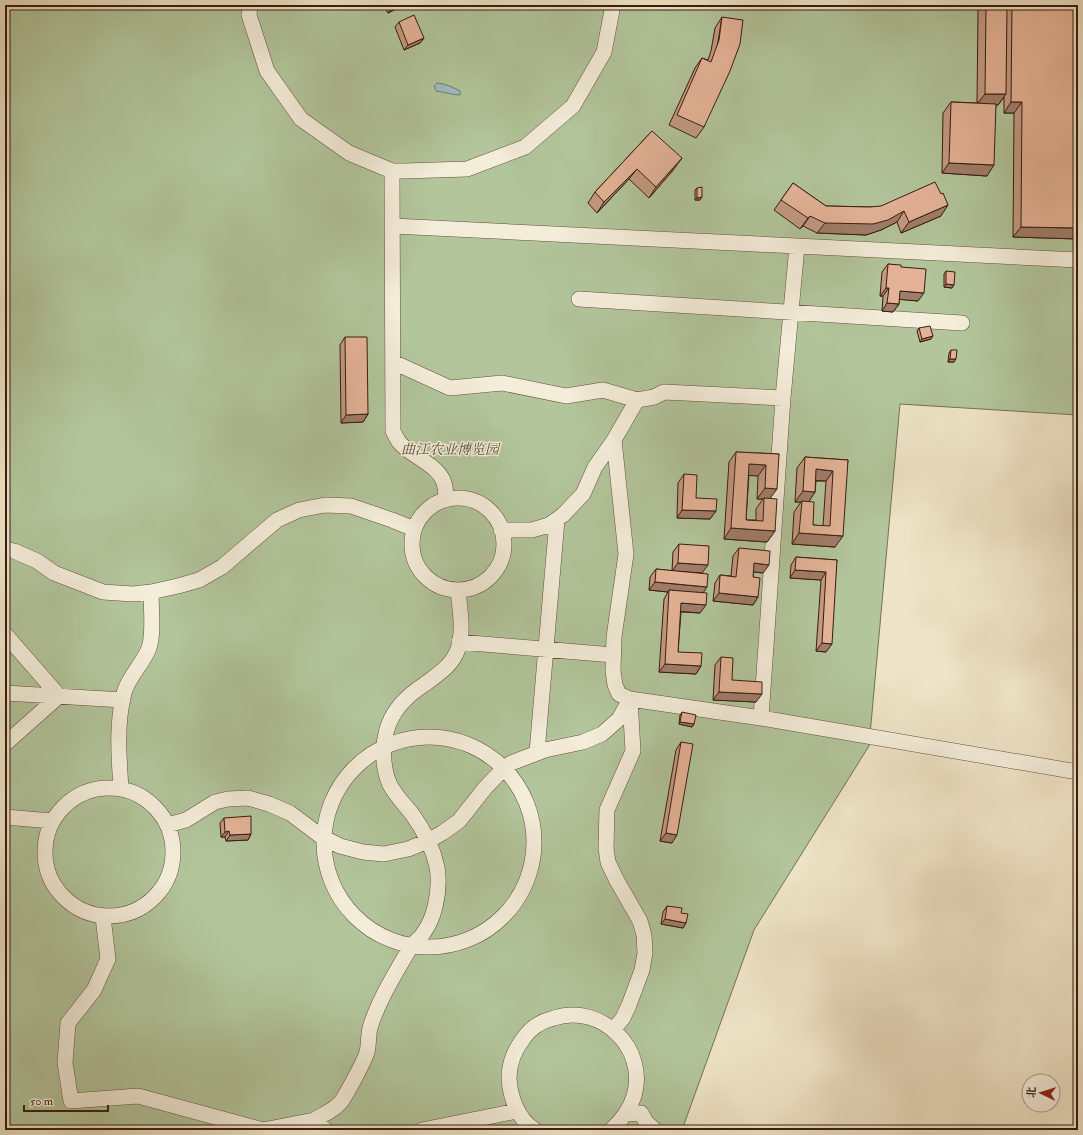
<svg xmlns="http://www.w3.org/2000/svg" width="1083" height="1135" font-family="'IM FELL Double Pica','Noto Serif SC',serif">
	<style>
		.green { fill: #b2c59b; stroke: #757056 }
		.water { fill: #9fbbc0; stroke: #767b7a }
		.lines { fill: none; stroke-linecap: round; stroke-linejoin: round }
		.minor-casing { stroke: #664e3e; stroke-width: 16 }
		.minor { stroke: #f4edda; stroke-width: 15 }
		.wall { fill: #c49a82; stroke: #381c10; fill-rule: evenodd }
		.shaded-wall { fill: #a07d6a; stroke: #381c10 }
		.building { fill: #e4b397; stroke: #381c10 }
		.labels { text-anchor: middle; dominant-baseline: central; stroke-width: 3; stroke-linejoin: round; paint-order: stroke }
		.park-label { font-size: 14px; font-style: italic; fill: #5d4f3a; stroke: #f4edda }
	</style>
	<rect width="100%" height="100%" fill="#eee3c6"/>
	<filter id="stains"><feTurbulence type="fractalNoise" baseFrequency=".005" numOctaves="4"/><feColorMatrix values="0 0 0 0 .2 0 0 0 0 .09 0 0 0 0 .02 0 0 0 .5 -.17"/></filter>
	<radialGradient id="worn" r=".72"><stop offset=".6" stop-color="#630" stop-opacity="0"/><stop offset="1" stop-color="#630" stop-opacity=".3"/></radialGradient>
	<path class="green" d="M5,5H1078V415L900,404L869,746L754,930L682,1130H5Z"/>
	<path class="water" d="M437,83C443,83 455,88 460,91V95C452,95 444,92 436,91L434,86Z"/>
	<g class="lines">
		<g class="minor-casing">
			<path id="minor" d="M250,5L249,15L267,71L301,119L349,153L392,171H404L467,169L525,147L573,106L604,52L613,5
				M392,171L393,431C395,435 397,439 399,442C415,461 451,466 445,500
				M393,226L797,246L783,398L761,718
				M797,246L1078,260
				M579,299L962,323
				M393,362L450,388L502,383L566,396L603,390L637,400L614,440L626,554L614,637L613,671L615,685L619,694L630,699L633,751L607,810L606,848L608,862L616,879L640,921L644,935L645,953L642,970L629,1005L623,1018L613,1030
				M637,400L654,397L664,392L783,398
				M412 544a46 46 0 1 1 92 0a46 46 0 1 1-92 0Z
				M501,530H532L549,525L563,515L583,494L595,467L614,440
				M5,549L14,551L37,561L54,573L103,592L133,594L151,592
				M5,634L59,696L5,744
				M459,642L613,655
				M5,693L123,700
				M324 842a105 105 0 1 1 210 0a105 105 0 1 1-210 0Z
				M537,752L557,520
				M45 852a64 64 0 1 1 128 0a64 64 0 1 1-128 0Z
				M121,789C119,757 116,725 124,693C128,677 143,664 149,648C154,634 151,608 151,592L178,586L199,580L222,567L277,520L299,510L325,505L351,506L392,520L414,529
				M5,817L52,821
				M167,825L186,820L215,802L228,799L248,798L269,804L290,813L322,837L340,846L363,852L384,854L408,849L428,841L442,833L459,821L485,788L504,768L511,763L545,750L583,742L602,734L619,719L630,699L761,718L1078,772
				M103,917L108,959L94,990L68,1023L65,1063L71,1101L138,1096L263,1130L314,1120L326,1130
				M626,1114L641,1113L646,1122L655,1130
				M314,1120C324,1114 337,1109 343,1099C348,1091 365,1060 367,1052C369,1044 368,1036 370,1028C378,1001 396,972 410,948C414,942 421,938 424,932C429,925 433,915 435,907C438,895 439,879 437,867C433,848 423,829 412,814C405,805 396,796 390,785C383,770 382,749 386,733C391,711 406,696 425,684C438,674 452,666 458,649C464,631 460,610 458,591
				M422,1130L517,1111
				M535,1130C518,1120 510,1097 509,1078C509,1064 514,1051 523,1039C530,1028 542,1021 554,1018C601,1003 648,1048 634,1096C630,1109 621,1121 611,1130"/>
		</g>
		<use href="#minor" class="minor"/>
	</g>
	<path class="wall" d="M383,5H414L412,8L400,7L388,13Z
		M982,5H1007V7L1009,5H1078V239L1013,237L1014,113H1004V97L998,105H996L987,176L942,173L943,113L951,102L977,103L978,11Z
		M722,17L704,127L696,138L669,125L695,68L702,58L708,60L711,51L715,28Z
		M399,22L424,38L420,43L404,50L395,27Z
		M652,131L674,169L649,198L629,179L597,213L588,203L595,192Z
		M793,183L826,206L870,207L941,216L901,233L897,222L881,230L866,235L817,233L803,226L800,229L774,210Z
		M697,188L700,200H695V190Z
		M888,264L901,267L918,301L899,299V304L893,312L882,311L883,296H880L882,272Z
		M946,271L952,288L944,287V274Z
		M919,328L931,339L920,342L917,331Z
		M345,337L368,414L363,422L341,423L340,345Z
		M951,350L954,362H948L949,353Z
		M736,452L779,454L770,498L775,531L767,542L724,539L729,462ZM749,475L758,476L757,499H763L756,509V520H746Z
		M805,457L848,460L835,547L792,544L794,512L801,502H795L797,468ZM816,481H826L823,526L813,525L808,502L815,492Z
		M684,474L696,498L716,511L710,519L677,518L678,483Z
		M679,544L702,573L680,571L703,593L700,613L681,612L678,652L701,666L696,674L659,672L664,599L668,592L649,590L650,577L656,569L672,571L673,552Z
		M739,548L763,573L753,572V577L758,597L753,605L713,601L715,583L720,575L731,576L733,556Z
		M796,557L837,560L826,652L816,651L821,580L790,578L791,565Z
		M721,657L732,680L756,702L713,700L715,665Z
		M682,712L694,724L692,727L679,724L680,715Z
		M681,742L672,843L660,841L676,750Z
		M224,818L251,834L248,840L226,841L225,837H221L220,823Z
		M667,906L681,913L686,923L683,928L661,924L663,912Z"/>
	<path class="shaded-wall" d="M393,5H414L412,8L400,7L388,13Z
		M424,38L420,43L404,50L408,45Z
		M985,94H1006L998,105L977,104Z
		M1011,102H1022L1014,113H1004Z
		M682,158L674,169L649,198L656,187Z
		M949,163L994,165L987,176L942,173Z
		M637,169L629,179L597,213L604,202Z
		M702,197L700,200H695L697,198Z
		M948,205L941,216L901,233L909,222Z
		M904,211L897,222L881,230L866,235L817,233L825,223Z
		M810,216L803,226L800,229L808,218Z
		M1021,227L1078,228V239L1013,237Z
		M946,284L954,285L952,288L944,287Z
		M886,288H889L883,296H880Z
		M900,291L924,293L918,301L894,299Z
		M887,303L899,304L893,312L882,311Z
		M933,336L931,339L920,342L922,339Z
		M950,359H956L954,362H948Z
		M368,414L363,422L341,423L346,415Z
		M749,464L766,465L758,476L742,475Z
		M816,469L833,471L826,481L809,480Z
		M765,488L777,489L769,500L764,498L763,499H757Z
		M803,491L815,492L808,503L802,501L801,502H795Z
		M682,510L716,511L710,519L677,518Z
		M731,528L775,531L767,542L724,539Z
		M799,533L843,536L835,547L792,544Z
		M678,563L708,565L702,573L672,571Z
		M754,563L769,565L763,573L748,571Z
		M795,570L826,572L821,580L790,578Z
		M655,582L707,587L701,596L669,590L668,592L649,590Z
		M719,593L758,597L753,605L713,601Z
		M681,603L706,605L700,613L675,611Z
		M822,643L832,644L826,652L816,651Z
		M665,664L701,666L696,674L659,672Z
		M719,692L762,694L756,702L713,700Z
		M680,722L694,724L692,727L679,724Z
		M229,831L225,837H221L225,832Z
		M666,833L677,835L672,843L660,841Z
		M251,834L248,840L226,841L230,835Z
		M665,919L686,923L683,928L661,924Z"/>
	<path class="building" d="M986,5H1007L1006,94H985Z
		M1012,5H1078V228L1021,227L1022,102H1011Z
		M414,15L424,38L408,45L399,22Z
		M722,17L743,20L740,44L730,71L704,127L677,115L702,58L711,62L719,40Z
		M951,102L996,104L994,165L949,163Z
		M652,131L682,158L656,187L637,169L604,202L595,192Z
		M935,182L941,194L943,193L948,205L909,222L904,211L888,220L873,224L825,223L810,216L808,218L781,200L793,183L826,206L870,207L881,206Z
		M702,187V197L697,198V188Z
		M888,264L901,265V267L926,269L924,293L900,291L899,304L887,303L889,288H886Z
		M946,271L955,272L954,285L946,284Z
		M930,326L933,336L922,339L919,328Z
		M345,337H367L368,414L346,415Z
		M951,350H957L956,359H950Z
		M736,452L779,454L777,489L765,488L766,465L749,464L746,520L763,521L764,498L777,499L775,531L731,528Z
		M805,457L848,460L843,536L799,533L802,501L814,502L813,525L830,526L833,471L816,469L815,492L803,491Z
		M684,474L697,475L696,498L717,499L716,511L682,510Z
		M679,544L709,546L708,565L678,563Z
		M739,548L770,551L769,565L754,563L753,577L760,578L758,597L719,593L720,575L736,577Z
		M796,557L837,560L832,644L822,643L826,572L795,570Z
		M656,569L708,574L707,587L655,582Z
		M669,590L707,593L706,605L681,603L678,652L702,653L701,666L665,664Z
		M721,657L733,658L732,680L762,682V694L719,692Z
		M682,712L696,715L694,724L680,722Z
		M681,742L693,744L677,835L666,833Z
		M251,816V834L230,835L229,831L225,832L224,818Z
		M667,906L682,908L681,913L688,914L686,923L665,919Z"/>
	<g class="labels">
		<g class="park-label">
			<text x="450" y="449">曲江农业博览园</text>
		</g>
	</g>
	<rect width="1083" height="1135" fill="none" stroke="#eee3c6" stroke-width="20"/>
	<rect x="6" y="6" width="1071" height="1123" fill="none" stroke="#381c10" stroke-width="2"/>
	<rect x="10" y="10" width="1063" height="1115" fill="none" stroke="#381c10"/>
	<g transform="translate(1041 1093) rotate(274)"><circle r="19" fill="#f4edda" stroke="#a99989"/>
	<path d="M0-3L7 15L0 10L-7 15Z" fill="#8f2418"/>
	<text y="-6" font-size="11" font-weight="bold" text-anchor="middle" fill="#381c10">北</text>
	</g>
	<path d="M24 1105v6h84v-6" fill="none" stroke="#381c10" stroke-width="2"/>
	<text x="30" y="1105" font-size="12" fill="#381c10" stroke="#f4edda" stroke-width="3" paint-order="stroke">50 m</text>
	<rect width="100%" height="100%" filter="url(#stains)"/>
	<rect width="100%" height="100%" fill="url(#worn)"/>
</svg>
